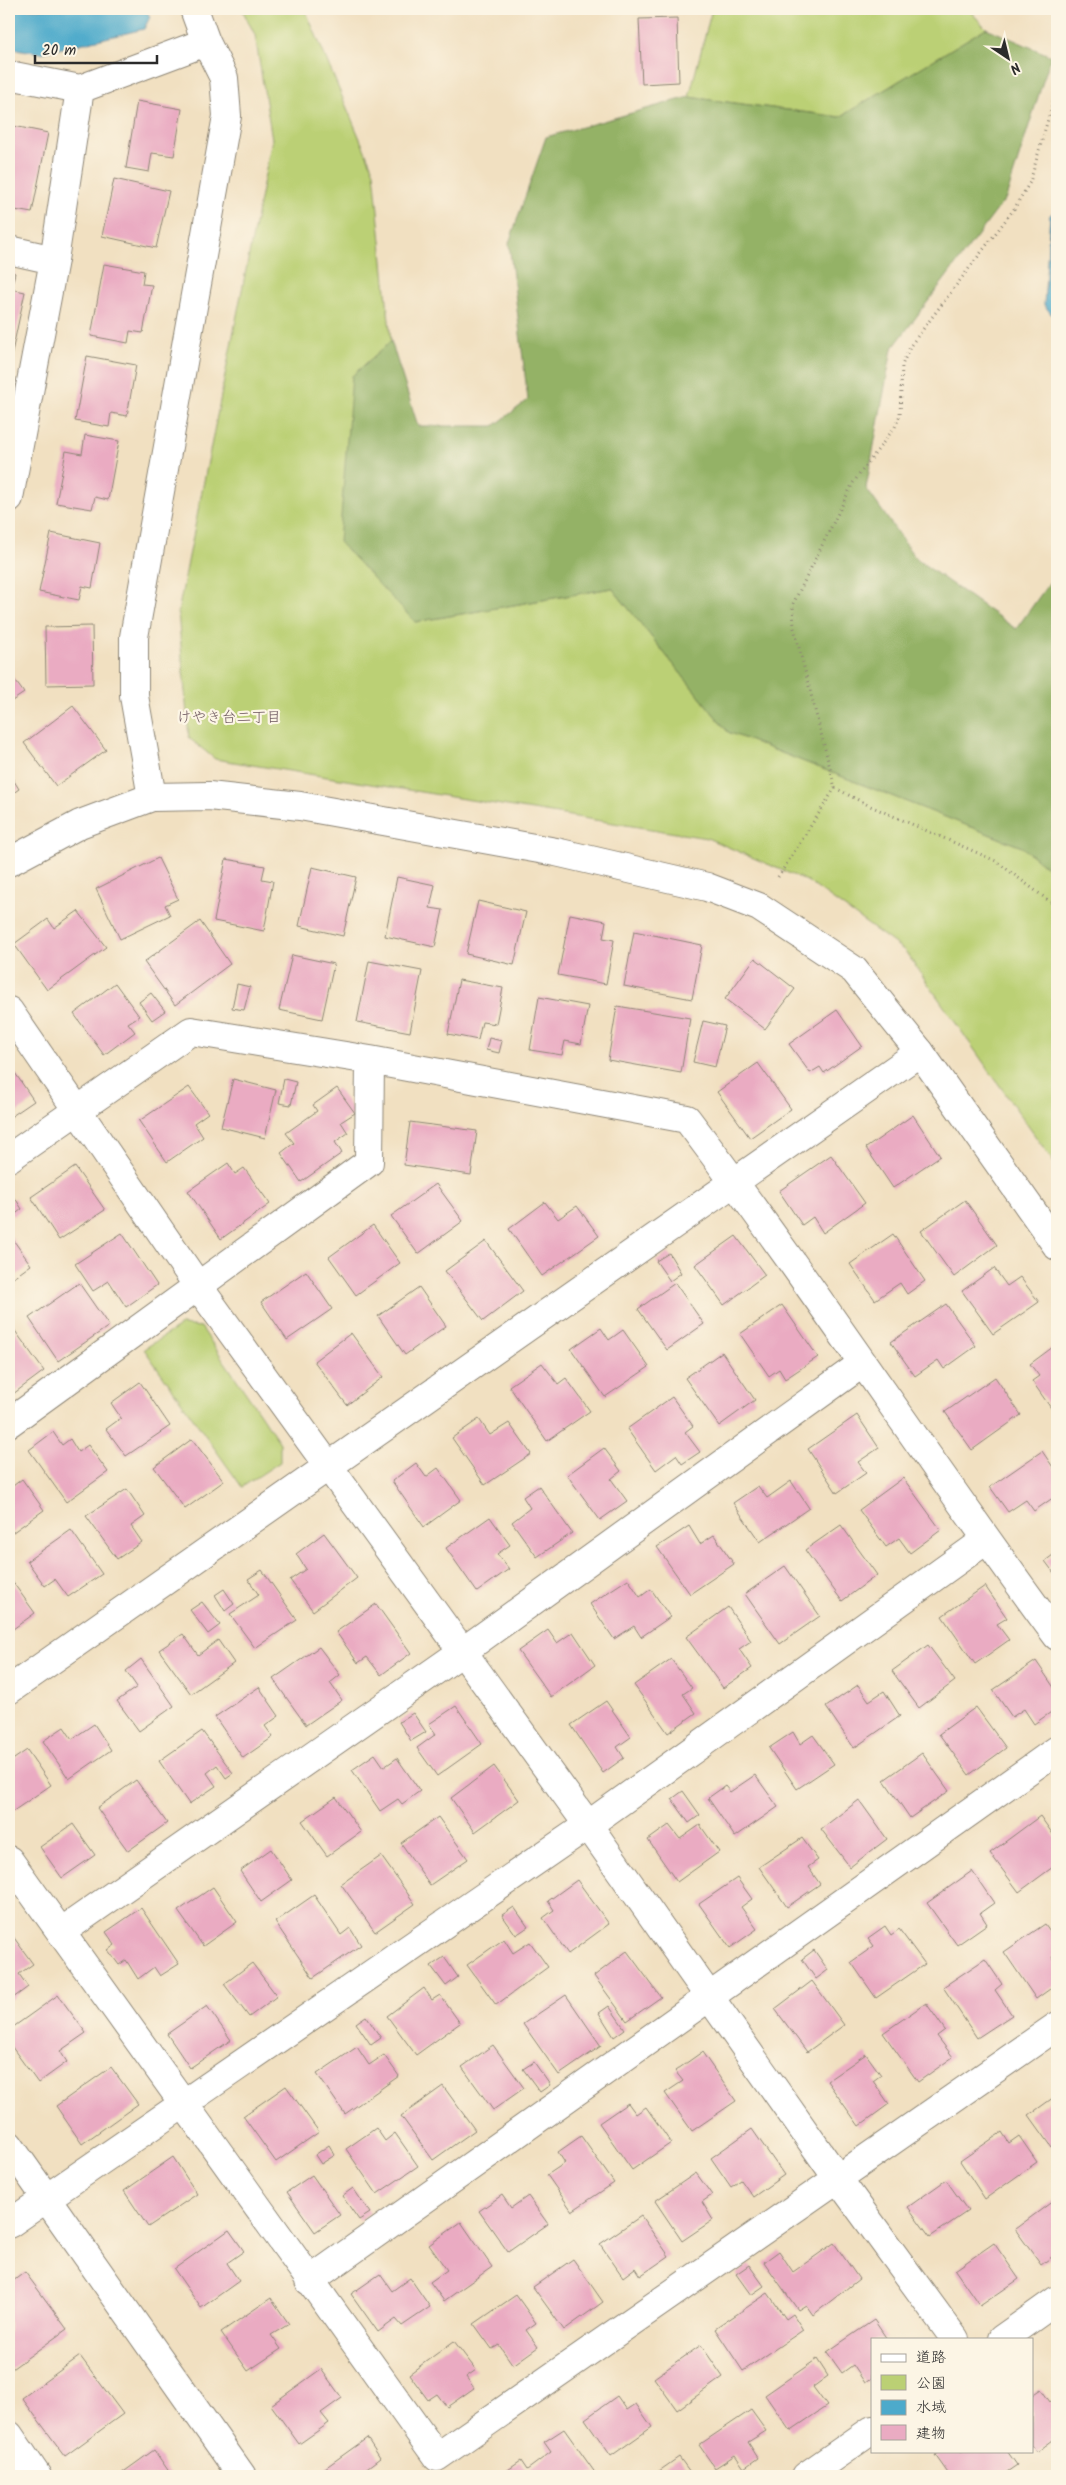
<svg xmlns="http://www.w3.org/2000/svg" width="1066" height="2485" font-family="Kalam,'Klee One',sans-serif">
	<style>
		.green { fill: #bbd074; stroke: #737e50 }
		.forest { fill: #94b266; stroke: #606e48 }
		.water { fill: #4daacb; stroke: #3c6a7b }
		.building { fill: #eaabc2 }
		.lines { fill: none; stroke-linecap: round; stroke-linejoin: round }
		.minor-casing { stroke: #8e8676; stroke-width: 30 }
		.tertiary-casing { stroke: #8e8676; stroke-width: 30 }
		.path { stroke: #8e8676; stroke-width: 3; stroke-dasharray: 1 4; stroke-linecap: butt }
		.minor { stroke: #fff; stroke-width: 28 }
		.tertiary { stroke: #fff; stroke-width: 28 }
		.labels { text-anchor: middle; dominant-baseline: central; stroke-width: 4.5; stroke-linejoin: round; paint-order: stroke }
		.neighbourhood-label { font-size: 15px; fill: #6e5860; stroke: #fcf5e5 }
	</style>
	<rect width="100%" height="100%" fill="#fcf5e5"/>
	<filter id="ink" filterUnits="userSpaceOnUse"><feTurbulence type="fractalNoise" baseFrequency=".02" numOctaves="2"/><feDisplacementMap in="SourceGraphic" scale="10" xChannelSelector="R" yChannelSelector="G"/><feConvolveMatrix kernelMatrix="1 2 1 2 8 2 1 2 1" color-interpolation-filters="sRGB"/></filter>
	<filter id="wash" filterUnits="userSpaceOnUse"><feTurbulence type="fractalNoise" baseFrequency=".0096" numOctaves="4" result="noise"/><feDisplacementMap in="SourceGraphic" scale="20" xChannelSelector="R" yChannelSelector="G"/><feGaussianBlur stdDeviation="1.12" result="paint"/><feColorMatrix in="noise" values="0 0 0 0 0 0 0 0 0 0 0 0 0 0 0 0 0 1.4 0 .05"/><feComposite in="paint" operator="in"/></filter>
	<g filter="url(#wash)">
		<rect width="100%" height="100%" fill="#f1e0c1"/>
		<path class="green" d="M242,9H305L374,172L391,341L352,376L415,622L612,588L728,732L1022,847L1057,876V1167L905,951L807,881L707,838L215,759L189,738L178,612L272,139L255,35Z
			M712,9H968L986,28L840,117L689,97Z
			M181,1325L201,1327L280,1443V1462L242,1487L144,1349Z"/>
		<path class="forest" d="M986,28L1051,56L1006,198L892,349L866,488L916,559L1016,629L1057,572V876L1022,847L728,732L612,588L415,622L339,542L352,376L391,341L418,426H494L528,400L509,243L546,137L689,97L840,117Z"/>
		<path class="water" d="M9,9H146L150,17L144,29L41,53L9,48Z
			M1057,209V321L1044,305L1050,215Z"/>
		<g id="blocks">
			<path class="building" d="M677,18L679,82L642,84L639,19Z
				M137,101L182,109L174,156L152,153L149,172L126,168Z
				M9,125L48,133L32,213L9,209Z
				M114,179L169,191L156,248L102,236Z
				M104,264L144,271L142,284L152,285L143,333L130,331L128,343L91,336Z
				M9,271L15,273L11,289L25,292L11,357H9Z
				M87,356L136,365L127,416L111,413L109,427L75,421Z
				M85,435L119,441L108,500L95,497L92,509L56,503L66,451L82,454Z
				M51,533L100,543L92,588L82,586L79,600L39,592Z
				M92,626L93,684L46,685L45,627Z
				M9,672L24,693L9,703Z
				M73,706L106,750L56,786L24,743Z
				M9,773L19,789L9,796Z
				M158,858L178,899L165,905L170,915L120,939L96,889Z
				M226,859L265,866L262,879L273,881L264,931L214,921Z
				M312,867L356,877L343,936L299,926Z
				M397,877L435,885L430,908L443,910L435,947L385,936Z
				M478,901L526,912L514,965L466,954Z
				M78,911L106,947L47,990L14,944L48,919L54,928Z
				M570,914L606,921L603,938L614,940L606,984L558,975Z
				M200,921L230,964L175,1005L144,962Z
				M634,931L702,945L692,999L624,986Z
				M292,955L334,964L322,1019L279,1010Z
				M755,958L795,989L765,1029L725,999Z
				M369,961L422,971L410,1032L357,1022Z
				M459,980L503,988L496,1024L482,1022L478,1040L448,1034Z
				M115,983L139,1016L128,1023L135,1032L104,1055L74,1014Z
				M237,984L250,987L244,1010L232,1008Z
				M151,993L165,1011L152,1020L139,1002Z
				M539,997L588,1006L581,1044L565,1041L562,1055L530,1050Z
				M617,1006L690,1018L681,1073L608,1060Z
				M837,1010L862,1046L824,1073L820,1067L810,1073L789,1044Z
				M703,1021L725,1026L715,1067L693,1062Z
				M489,1038L502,1041L499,1053L486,1050Z
				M758,1063L791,1109L750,1138L717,1092Z
				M9,1064L34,1101L9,1118Z
				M233,1079L276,1090L265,1138L221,1127Z
				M284,1079L296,1082L291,1105L279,1103Z
				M189,1087L208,1113L194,1123L203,1137L167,1162L139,1121Z
				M337,1088L355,1113L341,1122L348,1133L335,1142L342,1153L301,1182L281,1153L294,1143L286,1133L317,1111L313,1105Z
				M913,1115L940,1156L893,1188L866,1148Z
				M410,1122L477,1131L471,1175L404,1165Z
				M831,1155L865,1203L823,1233L813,1217L802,1225L779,1191Z
				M228,1163L235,1174L244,1168L270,1204L221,1239L188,1191Z
				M75,1167L105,1210L59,1240L31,1197Z
				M436,1184L463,1221L418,1254L391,1216Z
				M15,1198L22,1209L13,1216L9,1211V1202Z
				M965,1200L997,1245L954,1277L921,1231Z
				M545,1202L558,1219L577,1206L599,1236L542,1276L509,1229Z
				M373,1225L400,1263L356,1295L329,1257Z
				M122,1233L157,1285L126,1307L109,1281L93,1291L75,1264Z
				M9,1234L31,1265L9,1281Z
				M893,1234L925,1281L907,1294L900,1283L875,1300L850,1264Z
				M736,1236L765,1275L724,1305L695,1265Z
				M486,1241L523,1291L483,1321L445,1271Z
				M669,1253L681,1273L670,1281L656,1261Z
				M994,1268L1007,1286L1020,1277L1039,1302L993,1334L962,1291Z
				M306,1271L332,1309L287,1340L261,1302Z
				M79,1283L109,1326L58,1361L29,1318Z
				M675,1283L704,1324L667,1350L638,1309Z
				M419,1287L446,1326L405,1355L378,1316Z
				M946,1304L976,1346L944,1369L938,1360L915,1376L891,1342Z
				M782,1305L818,1357L785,1379L779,1369L769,1376L740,1334Z
				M13,1328L44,1371L9,1397V1330Z
				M601,1328L609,1340L623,1330L649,1367L605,1397L571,1349Z
				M351,1333L383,1377L347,1405L314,1361Z
				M1057,1344V1408L1053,1411L1032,1381L1039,1376L1030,1364Z
				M722,1352L755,1400L719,1426L685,1378Z
				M542,1363L558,1384L566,1378L590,1411L547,1441L509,1386Z
				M995,1377L1021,1415L972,1450L945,1412Z
				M140,1382L170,1426L126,1456L106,1429L121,1418L111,1403Z
				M672,1397L693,1426L685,1432L700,1452L682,1464L676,1455L656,1470L627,1429Z
				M857,1415L879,1448L858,1462L866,1473L837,1493L808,1449Z
				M479,1419L490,1435L509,1423L531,1454L485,1485L452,1438Z
				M53,1432L62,1445L70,1439L78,1452L88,1445L108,1472L66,1502L29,1450Z
				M192,1439L224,1481L185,1509L154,1467Z
				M604,1448L621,1471L611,1479L627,1501L600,1520L567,1475Z
				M1042,1451L1057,1473V1495L1034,1511L1026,1500L1008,1512L990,1487Z
				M416,1463L426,1477L438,1468L461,1500L424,1527L392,1481Z
				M903,1478L941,1530L910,1553L899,1538L886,1547L859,1510Z
				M22,1479L44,1510L9,1535V1489Z
				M791,1481L809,1508L760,1542L733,1503L758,1486L767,1498Z
				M539,1486L572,1533L537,1557L512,1522L530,1508L523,1497Z
				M127,1489L145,1516L131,1526L142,1542L117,1559L86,1516Z
				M490,1517L510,1545L497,1554L509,1569L477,1592L446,1548Z
				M841,1525L877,1575L842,1601L805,1550Z
				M689,1526L700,1544L714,1535L734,1564L690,1594L657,1547Z
				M71,1530L102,1574L68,1597L55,1579L45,1586L27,1561Z
				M324,1533L357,1578L313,1611L290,1580L306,1569L296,1554Z
				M1057,1552V1571L1054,1573L1045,1561Z
				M785,1566L820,1616L780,1644L745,1594Z
				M262,1570L297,1620L255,1648L230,1614L259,1595L248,1579Z
				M9,1577L35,1613L9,1632Z
				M628,1579L640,1597L651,1589L670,1617L641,1637L634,1626L614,1639L590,1604Z
				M985,1586L1007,1618L997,1624L1009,1640L975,1664L942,1616Z
				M224,1589L234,1604L225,1611L215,1595Z
				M202,1602L220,1625L208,1634L190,1610Z
				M376,1604L411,1653L381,1675L367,1657L358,1663L336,1632Z
				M728,1607L751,1641L739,1649L752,1668L723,1688L686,1637Z
				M548,1630L557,1643L573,1632L595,1665L551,1697L518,1651Z
				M183,1634L198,1655L218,1640L234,1663L191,1694L159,1650Z
				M928,1645L955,1681L919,1708L892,1671Z
				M319,1647L340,1675L330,1683L342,1700L306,1725L273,1679Z
				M141,1659L174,1706L139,1731L117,1701L137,1687L126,1671Z
				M671,1659L692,1688L683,1694L696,1713L668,1733L634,1685Z
				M1036,1661L1057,1692V1708L1034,1724L1024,1709L1012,1717L993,1690Z
				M858,1685L869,1701L884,1691L900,1716L854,1748L826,1707Z
				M259,1687L279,1716L265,1726L273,1737L243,1758L215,1717Z
				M606,1701L631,1737L617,1747L624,1758L603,1773L571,1725Z
				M456,1706L482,1744L437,1776L417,1748L436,1734L429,1724Z
				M976,1707L1006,1748L969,1775L939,1734Z
				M413,1713L426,1732L411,1741L399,1722Z
				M94,1724L111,1750L69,1779L43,1741L64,1727L72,1739Z
				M202,1731L233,1773L226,1778L217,1765L207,1773L216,1786L189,1804L159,1761Z
				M793,1732L800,1744L813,1735L834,1764L797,1789L769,1748Z
				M27,1750L51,1785L9,1814V1758L11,1761Z
				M922,1753L949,1791L910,1818L884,1780Z
				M375,1754L384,1767L397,1758L420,1791L402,1804L398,1799L380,1811L352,1770Z
				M494,1766L519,1800L475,1832L451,1798Z
				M755,1775L778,1807L735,1837L708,1798L725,1786L730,1792Z
				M136,1780L167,1823L128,1851L97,1808Z
				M683,1791L700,1815L689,1823L672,1799Z
				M336,1797L361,1832L327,1856L302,1821Z
				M859,1800L887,1839L850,1867L821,1829Z
				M1040,1816L1057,1840V1864L1019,1892L990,1853Z
				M438,1817L468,1859L430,1885L401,1843Z
				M73,1824L95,1855L62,1878L40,1847Z
				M669,1825L680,1839L700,1825L719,1852L677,1882L648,1840Z
				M802,1838L818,1860L808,1867L820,1884L787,1907L759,1867Z
				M271,1849L292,1880L261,1902L240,1871Z
				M381,1856L415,1904L375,1932L341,1884Z
				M972,1871L994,1903L980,1913L987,1924L957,1945L927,1903Z
				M737,1878L752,1899L741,1907L757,1929L730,1948L699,1904Z
				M577,1880L609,1924L568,1954L543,1918L554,1910L548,1901Z
				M213,1887L237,1922L203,1946L178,1911Z
				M314,1895L341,1935L350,1928L361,1945L313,1978L275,1922Z
				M514,1907L528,1927L516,1935L502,1915Z
				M141,1908L179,1964L160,1976L154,1967L138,1979L126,1960L119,1965L108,1950L115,1945L106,1932Z
				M1045,1924L1057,1941V1954L1052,1957L1057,1964V1984L1036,1999L1004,1952Z
				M885,1926L891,1935L899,1929L925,1964L876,1998L851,1962L874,1946L868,1938Z
				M12,1935L33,1964L19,1974L28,1987L9,2001V1937Z
				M504,1939L513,1953L530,1942L548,1967L496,2005L467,1965Z
				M814,1950L828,1970L816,1979L802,1959Z
				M627,1951L661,1997L627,2021L594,1976Z
				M444,1957L458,1977L446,1986L431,1966Z
				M985,1959L1002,1984L995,1990L1012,2015L977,2038L943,1987Z
				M252,1963L277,1996L249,2017L224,1984Z
				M812,1981L844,2025L807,2052L775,2009Z
				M424,1988L432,2000L440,1995L460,2023L416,2055L387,2016Z
				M58,1995L86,2033L60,2051L67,2062L38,2083L9,2043V2030Z
				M566,1995L601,2046L559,2075L523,2024Z
				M926,2003L945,2030L937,2036L953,2057L918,2082L883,2033Z
				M207,2006L231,2040L190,2068L167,2034Z
				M609,2006L625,2029L614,2037L599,2013Z
				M366,2016L381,2038L371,2045L356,2023Z
				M493,2045L524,2088L493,2110L462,2067Z
				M357,2047L369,2065L384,2055L399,2076L345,2114L317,2074Z
				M702,2052L736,2101L692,2131L665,2093L683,2081L675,2071Z
				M866,2054L881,2075L873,2081L889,2104L859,2126L827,2081Z
				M534,2062L550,2085L540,2092L523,2069Z
				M111,2067L138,2104L82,2144L56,2106Z
				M286,2086L319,2132L276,2162L243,2116Z
				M443,2086L475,2130L433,2160L401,2116Z
				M1057,2095V2143L1052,2147L1029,2115Z
				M628,2103L636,2114L646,2107L671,2143L632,2170L599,2123Z
				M376,2128L385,2141L395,2133L418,2166L377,2194L346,2149Z
				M752,2129L784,2175L753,2197L741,2180L731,2187L711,2158Z
				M1002,2132L1009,2143L1019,2136L1037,2162L985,2199L960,2161Z
				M581,2136L614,2183L572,2211L547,2175L565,2163L558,2152Z
				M329,2145L335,2155L321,2164L315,2155Z
				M173,2157L197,2194L148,2227L124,2191Z
				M696,2173L712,2195L702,2202L713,2220L682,2241L655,2201Z
				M312,2175L340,2215L315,2232L287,2192Z
				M946,2180L968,2211L930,2237L908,2207Z
				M353,2188L370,2213L359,2220L342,2196Z
				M502,2195L511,2208L528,2196L548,2224L508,2252L479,2211Z
				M1057,2198V2253L1041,2265L1015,2229Z
				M641,2216L669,2256L640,2276L635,2268L623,2277L600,2244Z
				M461,2222L492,2267L444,2301L430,2282L447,2270L429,2245Z
				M229,2230L244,2251L227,2263L239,2281L201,2308L174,2269Z
				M834,2243L859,2279L813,2315L806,2305L798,2310L764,2262L779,2251L793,2272Z
				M994,2243L1019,2279L980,2306L955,2270Z
				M573,2259L603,2302L564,2330L533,2287Z
				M749,2265L764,2286L751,2295L736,2274Z
				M25,2272L67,2329L9,2371V2284Z
				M380,2274L392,2291L410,2278L430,2307L402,2326L396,2319L378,2332L351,2294Z
				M768,2293L786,2319L793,2314L803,2330L743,2371L715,2329Z
				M516,2295L536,2323L526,2330L538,2347L513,2365L499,2345L492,2349L474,2324Z
				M271,2298L289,2324L271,2335L281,2349L248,2371L221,2332Z
				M874,2320L887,2339H872V2378L865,2383L853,2365L842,2373L827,2352Z
				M454,2341L476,2370L466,2377L474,2388L447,2407L437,2394L428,2400L409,2374Z
				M701,2345L723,2377L677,2410L654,2378Z
				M80,2356L123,2414L65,2456L22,2398Z
				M817,2359L828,2376L813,2387L827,2406L790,2431L765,2395Z
				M321,2369L342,2398L321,2413L329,2423L299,2444L271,2405Z
				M1041,2389L1050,2402L1057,2397V2437L1037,2452L1032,2445V2395Z
				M617,2396L627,2410L636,2404L652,2427L611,2456L585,2419Z
				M751,2410L766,2431L748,2442L758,2458L744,2468L735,2455L715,2468L699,2445Z
				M564,2429L596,2474L499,2476L521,2461L527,2470L551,2452L544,2442Z
				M367,2438L380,2458L364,2470L369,2476H321L318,2473Z
				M154,2450L172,2476H118Z
				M940,2451H1007L1017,2465L1001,2476H950L935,2455Z
				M679,2457L693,2476H652Z"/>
		</g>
	</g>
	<g filter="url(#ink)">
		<use href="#blocks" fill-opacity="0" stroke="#8e8676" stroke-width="1"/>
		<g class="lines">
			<g class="minor-casing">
				<path id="minor" d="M9,75L80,89L206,42
					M9,250L54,260
					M9,498L54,260L80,89
					M152,797L134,696V637L227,116L224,78L206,42L194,9
					M9,1011L198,1286L588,1825L838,2179L955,2339
					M9,1158L191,1031L370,1060L687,1119C815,1288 931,1466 1057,1636
					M9,1423L369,1162L370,1060
					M9,1690L920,1052
					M9,1860L437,2457L1057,2026
					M61,1932L462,1652L863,1363
					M9,2224L588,1825L986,1540
					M309,2281L1057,1750
					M1002,2339L1057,2300
					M9,2435L37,2476
					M806,2476L872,2430"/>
			</g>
			<g class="tertiary-casing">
				<path id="tertiary" d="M9,862L80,824L152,797L209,796L300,806L556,852L707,887L759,907L854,970L920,1052L1057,1246
					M9,2145L242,2476"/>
			</g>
			<path class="path" d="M835,788L868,805L996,861L1057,907
				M778,877L835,788L794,628L793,604L853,483L895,427L900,415L902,365L911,345L1014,209L1030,182L1057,88"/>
			<use href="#minor" class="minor"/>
			<use href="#tertiary" class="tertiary"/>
		</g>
	</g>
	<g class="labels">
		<g class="neighbourhood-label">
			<text x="229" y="718">けやき台二丁目</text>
		</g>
	</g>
	<rect width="1066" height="2485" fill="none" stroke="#fcf5e5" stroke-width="30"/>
	<rect x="871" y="2338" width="162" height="115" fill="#fcf5e5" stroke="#a8a49b"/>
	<rect x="881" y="2354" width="25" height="8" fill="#ffffff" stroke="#a8a49b"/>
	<text x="916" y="2362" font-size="15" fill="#2b2b2b">道路</text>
	<rect x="881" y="2375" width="25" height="15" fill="#bbd074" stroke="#a8a49b"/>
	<text x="916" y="2388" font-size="15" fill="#2b2b2b">公園</text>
	<rect x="881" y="2400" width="25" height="15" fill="#4daacb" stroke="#a8a49b"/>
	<text x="916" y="2412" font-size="15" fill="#2b2b2b">水域</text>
	<rect x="881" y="2425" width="25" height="15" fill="#eaabc2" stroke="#a8a49b"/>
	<text x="916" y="2438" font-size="15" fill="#2b2b2b">建物</text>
	<g transform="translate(1008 58) rotate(145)" stroke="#fcf5e5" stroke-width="4" paint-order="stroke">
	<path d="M0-4L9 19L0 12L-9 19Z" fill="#2b2b2b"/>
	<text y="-8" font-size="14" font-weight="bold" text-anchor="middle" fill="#2b2b2b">N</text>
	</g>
	<path d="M35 55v8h122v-8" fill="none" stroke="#2b2b2b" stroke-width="2.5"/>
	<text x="42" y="55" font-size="15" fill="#2b2b2b" stroke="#fcf5e5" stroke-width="4" paint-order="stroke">20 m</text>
</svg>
